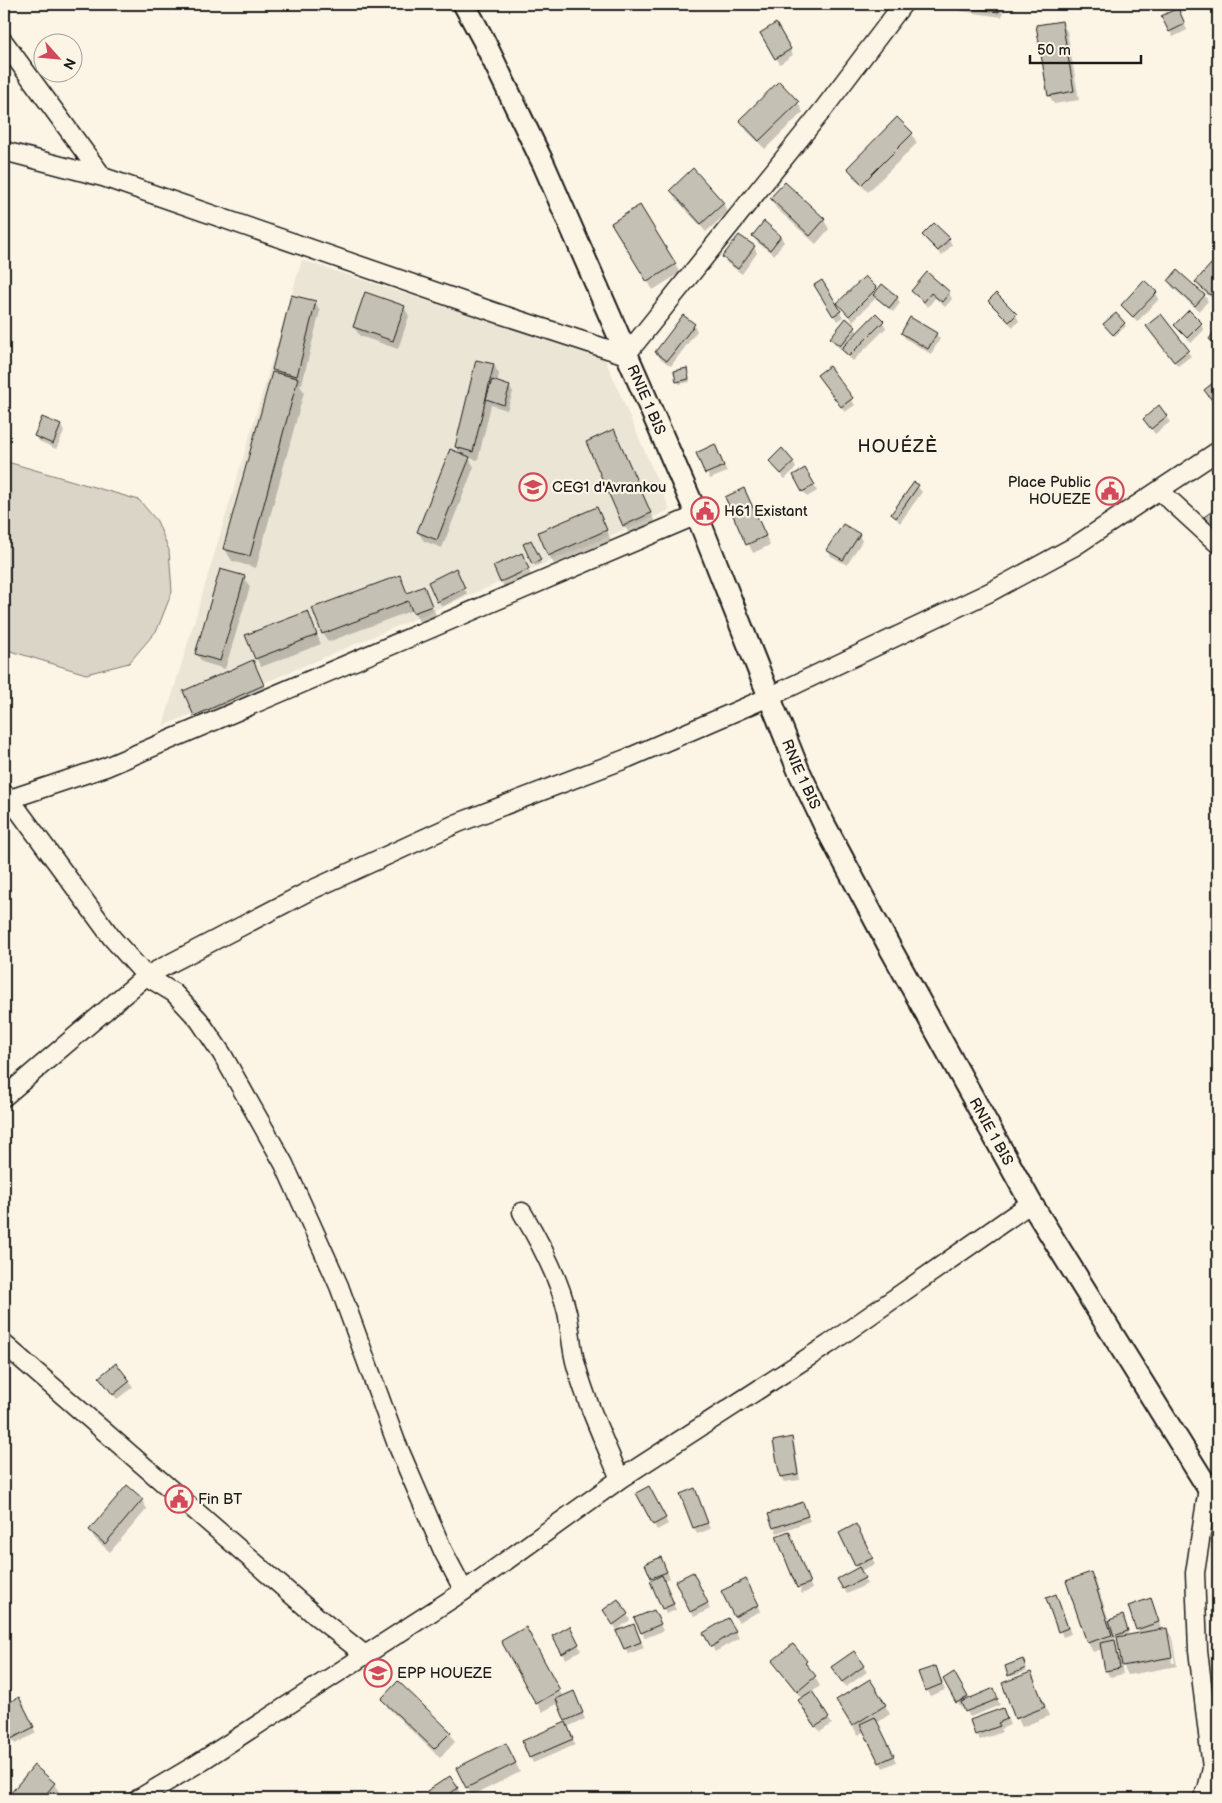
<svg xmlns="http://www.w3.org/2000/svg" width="1222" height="1803" font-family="'Balsamiq Sans',sans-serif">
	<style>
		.built { fill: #ebe5d6 }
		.green { fill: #dbd5c8; stroke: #7c7872 }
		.shadow { fill: #0003; fill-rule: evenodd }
		.building { fill: #c4c0b3; stroke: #1c1c1c }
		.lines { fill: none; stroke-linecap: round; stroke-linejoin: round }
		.minor-casing { stroke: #1c1c1c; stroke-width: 21 }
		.major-casing { stroke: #1c1c1c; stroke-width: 25 }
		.minor { stroke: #fcf5e5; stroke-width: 18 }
		.major { stroke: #fcf5e5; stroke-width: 21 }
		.labels { text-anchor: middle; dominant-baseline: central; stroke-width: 4.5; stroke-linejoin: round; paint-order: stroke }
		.street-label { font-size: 15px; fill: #1c1c1c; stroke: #fcf5e5 }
		.poi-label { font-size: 15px; fill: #1c1c1c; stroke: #fcf5e5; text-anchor: start }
		.quarter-label { font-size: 18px; letter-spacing: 1px; fill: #1c1c1c; stroke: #fcf5e5 }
	</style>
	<rect width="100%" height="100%" fill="#fcf5e5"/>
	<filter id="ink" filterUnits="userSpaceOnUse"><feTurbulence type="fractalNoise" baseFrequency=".02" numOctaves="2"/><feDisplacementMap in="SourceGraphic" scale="10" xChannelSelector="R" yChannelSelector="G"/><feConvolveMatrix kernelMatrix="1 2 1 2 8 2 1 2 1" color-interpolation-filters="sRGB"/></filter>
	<g filter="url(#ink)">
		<path class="built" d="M302,260L605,359L670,510L163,726Z"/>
		<path class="green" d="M4,461L139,500L157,521L169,550L172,592L157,630L129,663L86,674L4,649Z"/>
		<path class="shadow" d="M958,4H1004L1002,17L961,11Z
			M1181,16L1187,30L1173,37L1170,31Z
			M1061,22L1067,31L1079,100L1054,104L1049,95Z
			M775,25L793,55L780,64L761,33Z
			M798,103L803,112L765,149L746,130L741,120Z
			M912,134L917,143L868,192L854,178L849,168Z
			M671,190L723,203L728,212L706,232L676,199Z
			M771,199L824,220L829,229L816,244L776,208Z
			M640,207L680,273L653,290L613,223Z
			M764,223L781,237L784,242L774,255L757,242L754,236Z
			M934,224L949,239L952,245L942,256L927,241L923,236Z
			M754,247L757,253L742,274L727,263L724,257Z
			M1211,265L1218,272V295L1214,300L1200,288L1197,282Z
			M865,278L877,291L897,297L900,303L893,312L876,298L853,321L839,303Z
			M821,281L843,317L837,321L815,285Z
			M1169,281L1204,295L1208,301L1199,311L1172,287Z
			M1144,282L1156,293L1159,299L1137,322L1125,310L1122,305Z
			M912,291L949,293L952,299L945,307L935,298L928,307L916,296Z
			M990,301L1016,315L1019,321L1013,327L993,307Z
			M315,302L320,311L302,384H299L304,392L256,568L232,561L225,549L276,374L274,370Z
			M404,307L409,316L398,349L360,336L354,327Z
			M1116,315L1126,326L1115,336L1106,327Z
			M684,317L694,325L697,331L671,366L660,358L657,352Z
			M846,320L855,328L858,333L883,322L886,328L853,361L835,344L831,338Z
			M1200,324L1204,330L1191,343L1176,325Z
			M1218,329V348L1210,339Z
			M1151,332L1187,351L1191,356L1178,366Z
			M902,333L936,334L940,339L931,354L906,339Z
			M494,365L499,374L497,383L509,387L513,392L507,410L491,405L478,460L469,458L474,467L442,548L424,541L418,532L461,455L456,447Z
			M829,367L855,405L845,412L822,381Z
			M675,372H688L690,382L679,384Z
			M1166,416L1170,422L1155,434L1144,419Z
			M61,426L64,432L56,449L39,441L35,436Z
			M614,431L655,522L629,534L624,525Z
			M718,451L727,472L710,479L697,453Z
			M770,461L793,462L796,468L785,479Z
			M804,470L817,491L807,497L794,476Z
			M914,483L922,492L900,523L892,514Z
			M726,498L749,499L770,545L753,553Z
			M597,509L611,540L554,564L549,555Z
			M859,535L862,541L847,565L831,556L828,550Z
			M531,541L541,563L535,566L525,544Z
			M525,560L531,575L504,587L501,581Z
			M458,575L467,594L442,607L429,583Z
			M244,577L250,587L225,669L202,662L196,653Z
			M399,577L408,594L424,588L436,615L419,622L413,610L328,642L323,633Z
			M307,612L321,644L261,667L256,658Z
			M253,661L268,694L201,724L185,691Z
			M129,1381L133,1387L117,1399L104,1383Z
			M791,1439L794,1444L800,1480L784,1482L781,1477Z
			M638,1493H652L668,1524L657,1530Z
			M681,1495L697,1496L710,1529L697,1534Z
			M142,1500L147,1509L110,1552L95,1539L90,1530Z
			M802,1503L810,1521L777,1533L774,1527Z
			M859,1531L875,1564L860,1571L867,1584L847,1594L839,1580L859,1569L841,1533Z
			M789,1532L812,1589L802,1594L778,1537Z
			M661,1558L670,1578L663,1580L676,1610L666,1614L652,1581L653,1580L646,1564Z
			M1091,1573L1096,1582L1109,1621L1122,1617L1123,1619L1128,1634L1123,1635L1124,1637L1140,1634L1137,1629L1150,1600L1162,1630L1167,1629L1172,1638L1177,1666L1128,1675L1121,1661L1123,1674L1110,1677L1106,1671L1102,1649L1093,1652L1088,1643L1068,1581ZM1118,1637L1122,1657H1119L1115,1638ZM1168,1637H1170L1175,1663H1172Z
			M696,1580L710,1609L694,1617L691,1611Z
			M749,1586L761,1611L738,1622L723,1592Z
			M1048,1599L1059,1602L1071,1634L1063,1637Z
			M627,1615L630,1620L617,1630L608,1616Z
			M657,1617L663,1631L645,1638L642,1632Z
			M728,1619L739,1638L715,1652L705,1633Z
			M569,1628L581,1650L566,1659L554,1636Z
			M525,1629L563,1697L577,1699L585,1719L567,1727L575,1745L533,1763L523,1742L567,1723L559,1703L542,1712L503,1642Z
			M637,1631L644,1648L628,1654L625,1648Z
			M854,1653L867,1672L846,1687L836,1673Z
			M774,1661L806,1662L820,1686L811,1693L832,1724L820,1732L803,1706L802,1699L779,1670Z
			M1023,1663L1027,1671L1011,1677L1010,1675Z
			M935,1667L945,1690L930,1696L926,1690Z
			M1031,1673L1049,1716L1022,1727L1017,1718Z
			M953,1674L968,1700L996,1696L1000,1705L970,1717L964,1706L961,1708L944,1679Z
			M18,1699L36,1733L15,1744L4,1722V1707Z
			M383,1699L450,1733L455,1742L440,1758L388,1708Z
			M885,1705L890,1714L877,1723L896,1762L883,1768L865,1731L858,1735L843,1710Z
			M1003,1709L1010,1725L1000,1729L1002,1732L980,1740L971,1721Z
			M511,1753L520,1772L472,1796L467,1787Z
			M34,1767L54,1784L60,1793L54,1799H7Z
			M450,1777L461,1794L454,1799H434L429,1791Z
			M799,1796L801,1799H794Z"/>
		<path class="building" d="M957,4H1000L999,12L956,6Z
			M1178,8L1185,24L1169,32L1161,16Z
			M1062,21L1074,91L1048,96L1036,25Z
			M776,23L791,49L775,59L760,33Z
			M779,81L799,102L759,141L739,120Z
			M897,117L913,133L862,184L847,168Z
			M693,168L724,203L701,224L670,190Z
			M785,182L825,219L810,236L770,198Z
			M640,205L676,264L647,282L611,223Z
			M764,221L781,236L770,250L752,236Z
			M934,223L950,238L938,251L922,235Z
			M739,235L755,246L738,269L722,257Z
			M1211,264L1218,270V286L1210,295L1195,282Z
			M1177,270L1205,295L1195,306L1168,281Z
			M927,272L950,292L942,302L931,293L924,302L911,291Z
			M865,276L877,288L849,316L837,303Z
			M822,280L841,311L833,316L814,285Z
			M1144,280L1157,292L1133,317L1121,305Z
			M882,284L898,297L889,308L873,295Z
			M365,292L405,306L393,341L353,327Z
			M996,293L1017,314L1009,322L988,301Z
			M291,295L316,301L297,376L272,370Z
			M1189,310L1202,323L1187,338L1174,325Z
			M876,313L884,321L849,356L841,349Z
			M1116,313L1125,323L1113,335L1103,324Z
			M1161,314L1189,350L1174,362L1146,326Z
			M683,315L695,324L667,361L655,352Z
			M910,317L937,333L928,349L901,333Z
			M846,318L856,327L840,346L830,338Z
			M1218,327V346L1209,339Z
			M476,360L494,364L473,452L455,447Z
			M829,366L853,398L841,407L817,375Z
			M687,368L689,379L676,382L674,371Z
			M272,372L298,378L250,556L223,549Z
			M1218,379V408L1204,390Z
			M492,380L510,386L504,405L486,399Z
			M1159,405L1167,416L1151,429L1143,419Z
			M42,417L61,425L53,444L34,436Z
			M614,429L651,513L623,526L586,442Z
			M715,444L724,466L705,474L696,453Z
			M782,448L794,462L781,474L769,461Z
			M450,449L470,457L437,540L417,532Z
			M805,468L815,485L802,492L793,475Z
			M914,482L919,485L896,518L891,514Z
			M744,488L766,536L746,545L725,497Z
			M597,507L607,530L548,556L538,532Z
			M1218,507V533L1216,535L1204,517Z
			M843,524L860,534L843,560L826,550Z
			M531,540L541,560L532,564L523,544Z
			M522,553L529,569L500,582L493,566Z
			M456,568L465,588L437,602L428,582Z
			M220,569L245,576L220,661L195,654Z
			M400,575L407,593L424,586L432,606L413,613L408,601L322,634L312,608Z
			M308,611L317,635L255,659L245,635Z
			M253,660L264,685L194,716L183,691Z
			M116,1363L130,1381L113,1395L99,1377Z
			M792,1437L798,1474L780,1477L773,1441Z
			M127,1485L143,1499L105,1544L89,1530Z
			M649,1486L666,1518L653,1525L636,1493Z
			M695,1488L708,1523L693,1528L680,1494Z
			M803,1502L808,1516L773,1528L768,1514Z
			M856,1524L873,1558L855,1566L839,1533Z
			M789,1531L810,1583L797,1588L776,1536Z
			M661,1557L667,1572L651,1578L645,1564Z
			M859,1567L865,1578L843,1589L837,1579Z
			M693,1572L708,1603L690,1612L675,1581Z
			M1091,1572L1112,1635L1087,1643L1066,1581Z
			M662,1575L674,1604L662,1609L650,1581Z
			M746,1579L759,1605L734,1617L721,1591Z
			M1056,1594L1068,1628L1058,1632L1046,1598Z
			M1151,1598L1159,1622L1136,1630L1128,1606Z
			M618,1599L628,1614L613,1625L603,1610Z
			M654,1610L661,1624L641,1633L634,1618Z
			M1123,1615L1128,1631L1114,1636L1109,1620Z
			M728,1618L736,1631L711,1647L703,1633Z
			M634,1624L641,1642L624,1649L616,1631Z
			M570,1626L579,1644L562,1654L552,1636Z
			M526,1627L560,1690L536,1704L501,1641Z
			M1167,1628L1172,1657L1122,1666L1117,1637Z
			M1115,1640L1120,1668L1105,1671L1100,1643Z
			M793,1644L807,1661L805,1663L816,1676L797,1692L772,1661Z
			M854,1651L864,1666L842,1682L831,1667Z
			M1023,1659L1026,1668L1008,1676L1005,1666Z
			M936,1666L942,1684L925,1691L918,1672Z
			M954,1672L968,1697L956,1703L943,1679Z
			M1031,1672L1045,1707L1015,1719L1002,1683Z
			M870,1679L886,1705L852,1726L836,1700Z
			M398,1681L451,1732L434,1749L381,1699Z
			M994,1688L998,1699L965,1712L961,1702Z
			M574,1691L583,1713L565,1721L556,1699Z
			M812,1691L829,1718L815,1727L798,1700Z
			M19,1697L34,1727L11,1739L4,1725V1705Z
			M1003,1708L1007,1719L998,1723L1000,1726L975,1735L970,1720Z
			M875,1717L894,1756L879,1763L860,1724Z
			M566,1722L573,1739L529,1758L522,1741Z
			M506,1743L516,1763L466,1788L456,1768Z
			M34,1765L55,1783L42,1799H6Z
			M450,1776L458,1788L442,1799H433L427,1791Z"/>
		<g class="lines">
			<g class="minor-casing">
				<path id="minor" d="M4,42L103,177
					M4,151L103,177L497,313L626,355L822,111L903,4
					M1159,490L1218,544
					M4,793L10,799L112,938L146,976L174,993L199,1020L222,1054L284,1164L339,1286L396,1442L443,1551L464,1591
					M4,804L10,799L106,767L697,515
					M4,1097L146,976L307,892L458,823L628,758L769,697L990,592L1075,546L1218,451
					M522,1212C540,1242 559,1278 567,1312C571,1330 571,1348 576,1365C587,1404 604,1441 620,1479
					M4,1344L316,1616L365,1655
					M138,1799L197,1764L464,1591L620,1479L829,1344L1031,1203
					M1202,1799L1207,1790L1212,1768L1198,1650L1195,1573L1208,1488L1218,1482"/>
			</g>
			<g class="major-casing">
				<g id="major">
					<path id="s1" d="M464,4L483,39L544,165L697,515L798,769L824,824L888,944L1031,1203L1218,1504"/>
				</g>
			</g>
			<use href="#minor" class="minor"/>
			<use href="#major" class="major"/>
		</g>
	</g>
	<defs>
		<g id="school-ring" transform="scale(1.4375)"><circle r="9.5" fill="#fcf5e5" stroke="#d1495b" stroke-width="1.5"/><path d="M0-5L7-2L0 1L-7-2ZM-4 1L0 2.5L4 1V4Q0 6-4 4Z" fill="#d1495b"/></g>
		<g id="civic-ring" transform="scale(1.4375)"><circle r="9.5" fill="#fcf5e5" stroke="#d1495b" stroke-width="1.5"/><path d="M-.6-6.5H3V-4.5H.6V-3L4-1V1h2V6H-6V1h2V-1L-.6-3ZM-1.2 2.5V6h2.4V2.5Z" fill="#d1495b"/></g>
	</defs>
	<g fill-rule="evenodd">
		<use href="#school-ring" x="533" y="487"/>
		<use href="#civic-ring" x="1110" y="491"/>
		<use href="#civic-ring" x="705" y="511"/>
		<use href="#civic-ring" x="179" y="1499"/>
		<use href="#school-ring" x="378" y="1673"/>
	</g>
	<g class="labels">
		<g class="street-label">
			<text stroke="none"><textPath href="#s1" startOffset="436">RNIE 1 BIS</textPath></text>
			<text stroke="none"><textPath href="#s1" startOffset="841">RNIE 1 BIS</textPath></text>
			<text stroke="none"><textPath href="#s1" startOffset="1246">RNIE 1 BIS</textPath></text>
		</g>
		<g class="poi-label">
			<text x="1091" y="482" text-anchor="end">Place Public<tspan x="1091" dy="17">HOUEZE</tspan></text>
			<text x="552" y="487">CEG1 d'Avrankou</text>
			<text x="724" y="511">H61 Existant</text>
			<text x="198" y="1499">Fin BT</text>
			<text x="397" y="1673">EPP HOUEZE</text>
		</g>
		<g class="quarter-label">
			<text x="898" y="446">HOUÉZÈ</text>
		</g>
	</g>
	<rect width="1222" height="1803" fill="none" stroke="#fcf5e5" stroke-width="20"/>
	<rect x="10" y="10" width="1202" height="1783" fill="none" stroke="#1c1c1c" stroke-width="2" filter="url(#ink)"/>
	<g transform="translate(58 58) rotate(117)"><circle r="24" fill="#fcf5e5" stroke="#a29e95"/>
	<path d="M0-4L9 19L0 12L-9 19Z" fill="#d1495b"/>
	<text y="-8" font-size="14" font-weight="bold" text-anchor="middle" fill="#1c1c1c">N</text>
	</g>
	<path d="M1030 55v8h111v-8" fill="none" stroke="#1c1c1c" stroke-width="2.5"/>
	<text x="1037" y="55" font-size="15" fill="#1c1c1c" stroke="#fcf5e5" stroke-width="4" paint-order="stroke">50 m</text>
</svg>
